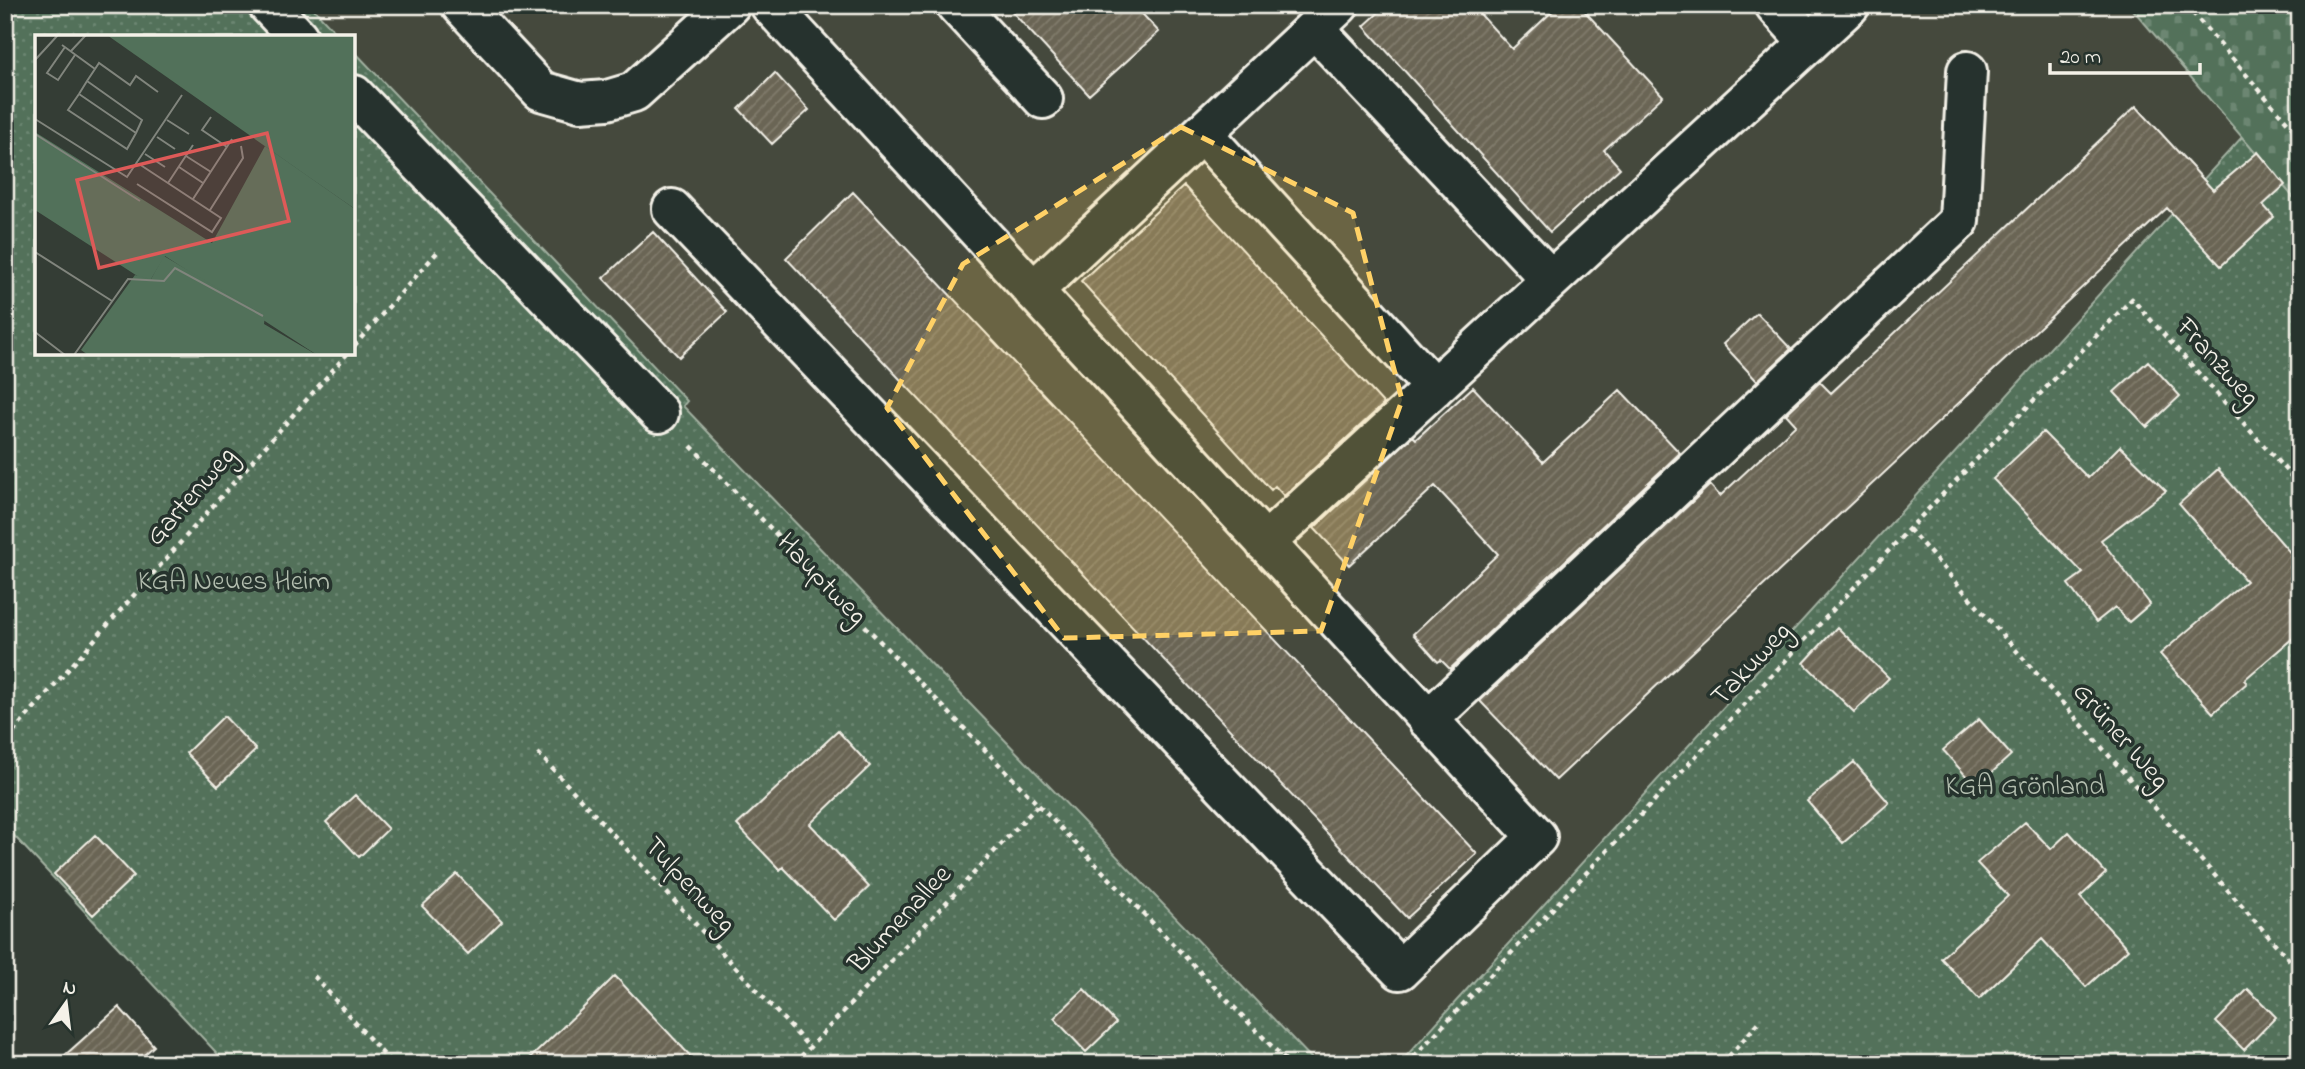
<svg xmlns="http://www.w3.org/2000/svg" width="2305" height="1069" font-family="'Indie Flower',sans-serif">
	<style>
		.built { fill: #44493e }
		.grass { fill: url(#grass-dots); stroke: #a3b1a1; stroke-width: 2 }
		.cemetery { fill: url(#cemetery-stones); stroke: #a3b1a1; stroke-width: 2 }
		.building { fill: url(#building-hatch); stroke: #f4f1e8; stroke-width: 2 }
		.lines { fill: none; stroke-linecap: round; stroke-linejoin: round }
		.minor-casing { stroke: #f4f1e8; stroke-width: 44 }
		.path { stroke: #f4f1e8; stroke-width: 4.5; stroke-dasharray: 5 5; stroke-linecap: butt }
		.minor { stroke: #26332d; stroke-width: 38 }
		.marked { fill: #ffd166; fill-opacity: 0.2; stroke: #ffd166; stroke-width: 5; stroke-dasharray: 14 9; stroke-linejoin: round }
		.labels { text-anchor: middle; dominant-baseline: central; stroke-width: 7; stroke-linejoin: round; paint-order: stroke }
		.street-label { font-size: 28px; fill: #f4f1e8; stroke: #26332d }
		.park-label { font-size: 28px; fill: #b3beaf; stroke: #26332d }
		.inset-road { fill: none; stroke: #81857d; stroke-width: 2 }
		.view { fill: #de5a58; fill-opacity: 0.15; stroke: #de5a58; stroke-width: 3.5 }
		.inset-edge { fill: none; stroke: #f4f1e8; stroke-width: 3.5 }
	</style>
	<defs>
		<pattern id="grass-dots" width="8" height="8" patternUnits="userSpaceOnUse" patternTransform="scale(1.75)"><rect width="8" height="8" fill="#52715a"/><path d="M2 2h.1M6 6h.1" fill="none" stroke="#6c8672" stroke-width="1.8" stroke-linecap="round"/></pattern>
		<pattern id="cemetery-stones" width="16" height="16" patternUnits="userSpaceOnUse" patternTransform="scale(1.75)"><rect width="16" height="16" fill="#52715a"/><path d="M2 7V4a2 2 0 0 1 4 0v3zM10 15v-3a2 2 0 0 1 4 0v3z" fill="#6c8672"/></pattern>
		<pattern id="building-hatch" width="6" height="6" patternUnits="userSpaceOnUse" patternTransform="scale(1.75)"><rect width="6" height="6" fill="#6b6554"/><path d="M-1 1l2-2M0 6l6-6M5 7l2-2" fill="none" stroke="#817c6d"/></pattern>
	</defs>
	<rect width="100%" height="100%" fill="#343d35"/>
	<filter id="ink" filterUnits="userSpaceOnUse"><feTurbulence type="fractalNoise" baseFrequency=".0143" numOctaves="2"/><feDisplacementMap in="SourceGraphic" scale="14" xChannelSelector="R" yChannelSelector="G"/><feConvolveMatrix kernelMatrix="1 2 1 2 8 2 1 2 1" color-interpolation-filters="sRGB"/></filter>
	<g filter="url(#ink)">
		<path class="built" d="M310,5H2129L2242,137L1399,1064H1317L709,433L683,405L686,401L354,51V37H340Z"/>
		<path class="grass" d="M5,5H310L340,37H37V354H354V51L687,401L683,406L709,433L1317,1064H227L5,826Z
			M2242,137L2300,205V1064H1399Z"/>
		<path class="cemetery" d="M2129,5H2300V205Z"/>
		<path class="building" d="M1006,5H1134L1159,32L1089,95Z
			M1387,5H1472L1512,49L1559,5H1579L1663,96L1604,150L1620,168L1550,232L1364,26Z
			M775,73L809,110L772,144L739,109Z
			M2136,106L2213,190L2258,152L2285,185L2263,205L2274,217L2221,266L2167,208L1556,780L1480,701L1710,485L1720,496L1796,425L1786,414L1820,382L1831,393Z
			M1184,186L1384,404L1284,496L1275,486L1271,490L1081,281Z
			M853,192L1477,854L1407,918L786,258Z
			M653,232L727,312L679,357L603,278Z
			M1757,313L1791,349L1757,381L1723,344Z
			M2148,361L2180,396L2147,427L2114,392Z
			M1473,387L1543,462L1620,390L1680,453L1450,669L1441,660L1438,662L1413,634L1498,554L1435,486L1349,565L1314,528L1413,436L1416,439Z
			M2043,432L2088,478L2120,446L2166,491L2101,540L2150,604L2129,622L2115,607L2096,622L2068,584L2083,573L1993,479Z
			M2218,469L2300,564V632L2244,680L2247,683L2213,713L2160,654L2246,581L2179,504Z
			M1837,627L1889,678L1854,712L1804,663Z
			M224,716L256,750L218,786L186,753Z
			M1979,719L2011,755L1976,787L1943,750Z
			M838,731L870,766L810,824L869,887L834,920L783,867L780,870L737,825Z
			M1854,762L1889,803L1843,843L1807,801Z
			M355,795L388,829L359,857L326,822Z
			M2025,822L2051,849L2069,832L2106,873L2080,897L2128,949L2086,987L2042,939L1979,999L1941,958L2008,896L1977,863Z
			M95,835L134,876L93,915L54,874Z
			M457,874L502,921L468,954L422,906Z
			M615,976L698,1064H524L585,1006Z
			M1084,989L1116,1023L1086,1052L1054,1018Z
			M2248,989L2276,1017L2244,1050L2216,1022Z
			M119,1007L154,1046L134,1064H55Z"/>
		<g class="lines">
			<g class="minor-casing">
				<path id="minor" d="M268,5L298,37
					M461,5L541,91L580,102L607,100L634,92L730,5
					M956,5L1043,99
					M1775,5L1809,43
					M1314,28L1551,280
					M354,95L659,413
					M1202,133L1434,388
					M672,209L1400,970L1537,837L770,5
					M1033,291L1339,5
					M1265,543L1850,5
					M1428,720L1959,221L1967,71"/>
			</g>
			<path class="path" d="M2186,5L2300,137
				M354,346L440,249
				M691,446L1289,1064
				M1909,529L2300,972
				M13,732L347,354
				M538,753L810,1048
				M314,976L392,1064
				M794,1064L1038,805
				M1407,1064L1909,529L2132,299L2300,486
				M1722,1064L1760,1021"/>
			<use href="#minor" class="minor"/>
		</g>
	</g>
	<path class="marked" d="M1181,127L1353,213L1402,400L1321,631L1064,638L887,408L963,264Z"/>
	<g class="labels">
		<g class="street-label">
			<text transform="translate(2217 363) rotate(48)">Franzweg</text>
			<text transform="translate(192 497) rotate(-49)">Gartenweg</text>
			<text transform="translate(821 580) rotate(46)">Hauptweg</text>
			<text transform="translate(1752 665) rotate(-47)">Takuweg</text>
			<text transform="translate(2120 737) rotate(49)">Grüner Weg</text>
			<text transform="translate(689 886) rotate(47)">Tulpenweg</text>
			<text transform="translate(901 920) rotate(-47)">Blumenallee</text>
		</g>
		<g class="park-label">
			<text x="234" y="582">KGA Neues Heim</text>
			<text x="2025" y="787">KGA Grönland</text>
		</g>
	</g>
	<g transform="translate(35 35)">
		<rect width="320" height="320" fill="#343d35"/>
		<path d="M0,97L177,208L230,111L320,174V320H282L130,221L116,244H107L0,175Z" fill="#52715a"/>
		<path d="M72,0H320V174L271,140Z" fill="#52715a"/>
		<path d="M129,221L230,281L229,289L282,320H53L46,315L100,240L116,244Z" fill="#52715a"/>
		<path class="inset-road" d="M27,10L60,34L52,46L44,59L33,75L92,114L101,98L44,59M30,12L12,38L23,45L40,20M36,16L51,0M0,25L23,0M60,34L64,28L95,50L101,41L123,57M52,46L107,85L101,98M176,82L167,95L192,112M0,84L92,142L147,60M132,85L154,99M0,99L105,166M122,102L140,114M110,119L130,132M151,121L176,137M144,132L168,148M133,148L158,110M102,149L177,197L186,183L104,129M158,164L197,104M175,175L208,123L206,111M0,217L77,266M0,297L30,320M39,320L93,244L129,246L140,233L228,281"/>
		<path class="view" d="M232,98L254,186L64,233L42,145Z"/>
		<rect width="320" height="320" class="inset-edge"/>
	</g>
	<rect width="2305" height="1069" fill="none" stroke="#26332d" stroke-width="28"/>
	<rect x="14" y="14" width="2277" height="1041" fill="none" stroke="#f4f1e8" stroke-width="2.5" filter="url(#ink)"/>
	<g transform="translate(66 1003) rotate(14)" stroke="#26332d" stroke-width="5" paint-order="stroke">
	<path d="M0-5L12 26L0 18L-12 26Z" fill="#f4f1e8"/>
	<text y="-10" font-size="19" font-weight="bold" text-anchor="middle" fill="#f4f1e8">N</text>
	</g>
	<path d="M2050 63v10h150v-10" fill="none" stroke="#f4f1e8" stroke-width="3.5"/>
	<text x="2060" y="63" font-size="21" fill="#f4f1e8" stroke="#26332d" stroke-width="5" paint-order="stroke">20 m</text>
</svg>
